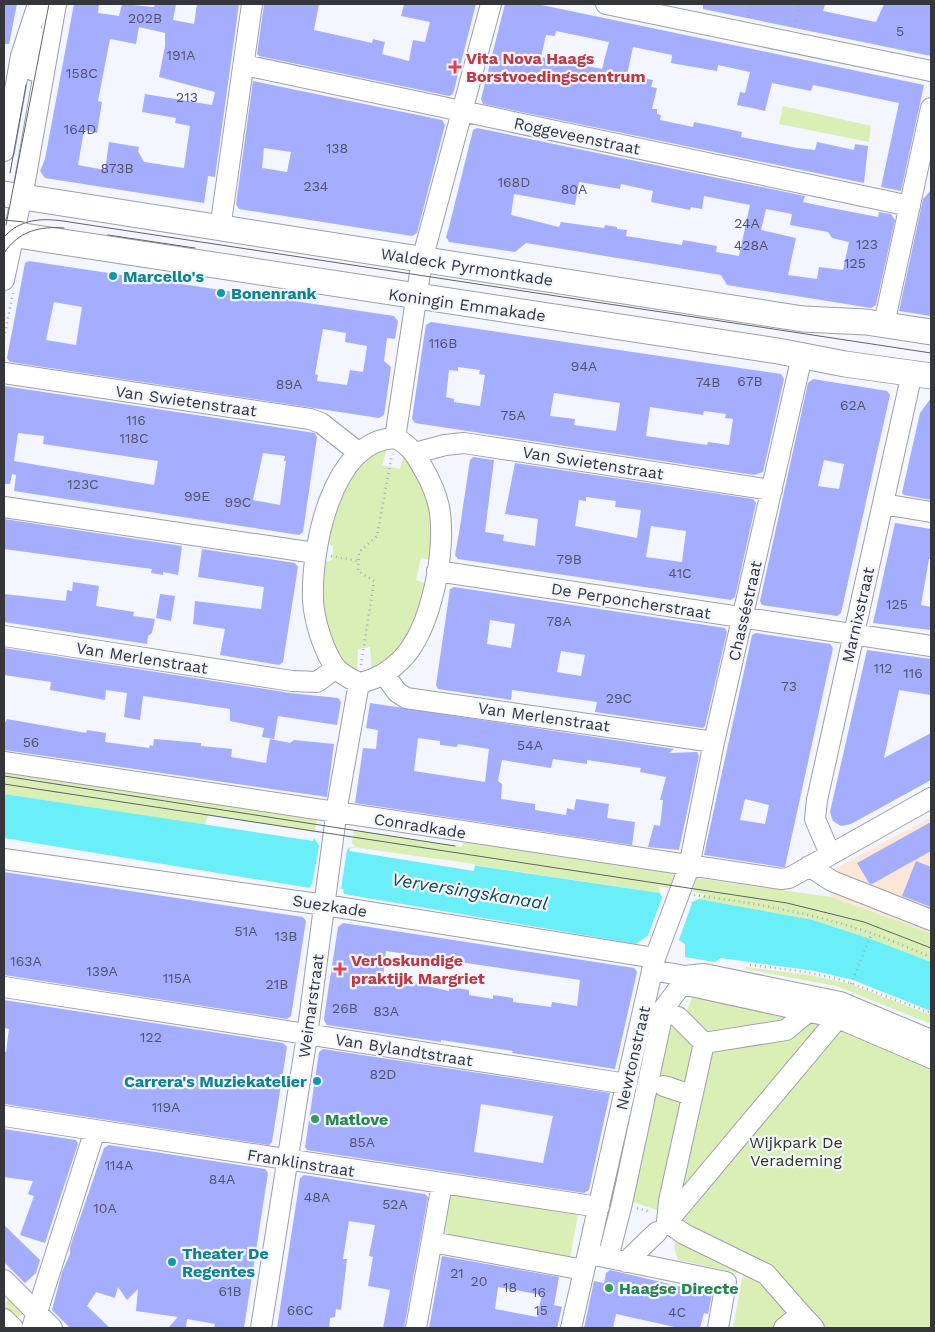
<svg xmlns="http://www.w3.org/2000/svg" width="935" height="1332" font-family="'Work Sans',sans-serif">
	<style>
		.industrial { fill: #fce7d8 }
		.green { fill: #daefb5 }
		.water { fill: #6aeef8 }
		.pier { fill: #f3f5ff }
		.building { fill: #a4adfe; fill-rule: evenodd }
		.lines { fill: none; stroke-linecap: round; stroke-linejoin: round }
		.minor-casing { stroke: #9ea0a9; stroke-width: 22 }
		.major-casing { stroke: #9ea0a9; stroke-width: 27 }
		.path { stroke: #a9aab1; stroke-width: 2.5; stroke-dasharray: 1 4; stroke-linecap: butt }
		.minor { stroke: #fff; stroke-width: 20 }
		.major { stroke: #fff; stroke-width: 25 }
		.tram { stroke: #616267; stroke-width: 1 }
		.health-dot { fill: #e0444e; stroke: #f3f5ff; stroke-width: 2 }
		.culture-dot { fill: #0f9aa8; stroke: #f3f5ff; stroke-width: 2 }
		.leisure-dot { fill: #2e9e5b; stroke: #f3f5ff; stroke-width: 2 }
		.labels { text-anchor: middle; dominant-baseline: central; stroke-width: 4.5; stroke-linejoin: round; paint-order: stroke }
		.number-label { font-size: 14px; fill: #51546a }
		.health-label { font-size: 16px; font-weight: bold; fill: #be3a42; stroke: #f3f5ff; text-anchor: start }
		.street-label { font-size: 16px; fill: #353639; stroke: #f3f5ff }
		.culture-label { font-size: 16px; font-weight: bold; fill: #0d838f; stroke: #f3f5ff; text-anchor: start }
		.leisure-label { font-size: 16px; font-weight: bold; fill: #27864d; stroke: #f3f5ff; text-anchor: start }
		.park-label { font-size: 16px; fill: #2f3b17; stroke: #f3f5ff }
		.water-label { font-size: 18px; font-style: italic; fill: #0f4b4f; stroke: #f3f5ff }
	</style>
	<rect width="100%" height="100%" fill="#f3f5ff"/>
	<path class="industrial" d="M931,817V933L831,897L828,889L838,867Z"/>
	<path class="green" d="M783,106L871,126L869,142L779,124Z
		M388,446L382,465L400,469L405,451L430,493L434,560L421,558L416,580L430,585L403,649L372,675L370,647L358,649L357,674L352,673L325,637L320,563L332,560L333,546L322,542L332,510L358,466Z
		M4,771L317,819L315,832L208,815L205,825L4,794Z
		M354,830L462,847L463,842L676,874L670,888L659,887L660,893L355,847L352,843Z
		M696,878L831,897L931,933V962L874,940L813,920L699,899L705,894L693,892Z
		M746,967L809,975L847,983L931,1015V1024L836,986L745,969Z
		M693,994L807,1016L931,1064V1328H733L743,1274L678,1260L674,1247L678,1236L660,1211L630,1201L666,1027L681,1029Z
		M449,1191L578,1213L570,1259L441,1237Z
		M11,1297L25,1311L14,1321L4,1312V1304Z"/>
	<path class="water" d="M4,794L313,841L314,838L320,847L346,851L350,847L660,893L663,900L690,903L699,899L813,920L874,940L931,962V1011L853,980L815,971L721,958L715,962L685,957V944L677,939L649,935L636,944L344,894L343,889L339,888L314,884H311L310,888L4,838Z"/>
	<path class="pier" d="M319,846L347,850L341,889L312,884Z
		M350,847L475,864L474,871L349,851Z
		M662,898L692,903L679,940L648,935Z"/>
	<path class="building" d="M4,4H17L9,44H4Z
		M74,4H99L98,13L119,16L122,4L154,7L155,4H176L173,20L194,24L197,4H239L215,177L208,176L204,203L45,178L40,171L45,159ZM139,27L165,33V46L159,77L215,92L212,105L145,94L142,112L176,118L175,123L190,126L184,168L144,162L138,151L139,147L109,142L105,170L78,165L84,130L97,133L102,102L98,101L110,39L136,44Z
		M264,4H319L314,30L372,43L373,39L385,42L382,54L409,61L413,40L425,42L430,22L401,16L404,4H476L453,94L449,96L259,56L257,54Z
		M505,4H537L924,85L901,191L881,187L899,103L813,85L811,91L772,83L765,111L752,108L737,105L740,92L745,93L750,72L718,65L717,71L671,63L672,55L633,47L627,75L653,80L651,87L657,88L652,109H657V114L661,115L660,120L693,127L694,122L742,132L741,137L797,148L815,150L817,142L854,150L855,144L868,146L864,183L483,104L481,99ZM556,31L609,42L602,69L541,57L546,35L555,36Z
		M703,4H825L823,11L876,22L884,4H931V56L703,9Z
		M253,81L442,120L445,125L417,233L412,236L239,209L236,204ZM264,148L291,152L287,172L262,168Z
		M477,128L805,196L803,202L831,208L878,217L879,212L891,214L895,220L876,305L871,308L727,285L721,275L526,243L515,252L449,242L446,237L449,227L473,130ZM579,182L620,189L621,184L653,191L651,202L690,210L691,207L702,209L704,196L750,205L739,256L716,252L717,246L683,240L682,245L626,236L627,230L617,229V227L605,225L604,228L561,222L559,227L511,215L514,194L575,205ZM766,209L792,214L790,225L828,232L832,238L849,242L843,270L819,267L817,279L788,275L796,238L761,230Z
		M931,190V316L899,311L923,199Z
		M29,261L394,316L398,321L395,339L387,338L384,361L391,367L384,415L379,418L10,362L7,358L25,263ZM54,302L82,307L76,345L46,340ZM323,329L346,333L345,342L367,346L363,372L350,370L347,385L317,381L318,375L315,374Z
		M431,322L781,374L784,379L763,472L754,475L415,423L412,419L423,344L426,325ZM458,367L480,370L479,374L485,375L480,406L454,402V399L446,397L449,370L458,371ZM554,393L620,403L616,431L574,425L575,419L550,416ZM650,407L703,415L704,411L726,414L725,418L733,419L729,445L708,442L707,445L646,436Z
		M813,379L887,391L890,395L841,613L837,616L762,605L760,601L808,383ZM824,460L844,464L839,489L818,486Z
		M4,386L315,433L317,437L303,532L299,535L14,491L16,475L12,474L10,484H4ZM18,433L44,436L43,444L158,461L154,485L14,461ZM263,453L285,456L284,461H286L280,505L253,500Z
		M931,398V500L904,495L902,493L920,413Z
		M473,457L494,460L485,532L504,535L503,541L516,543L535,546L538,519L505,514L515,463L753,499L756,503L735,597L731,600L458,559L455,555L459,533L470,460ZM586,497L616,501L615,507L641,510L637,538L575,526L579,500L586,501ZM651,526L686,531L682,562L646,557Z
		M4,519L182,546L178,575L163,572V575L151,573L152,569L4,549Z
		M895,523L931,529V559H929L921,605L931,607V630L873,623Z
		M202,549L295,563L298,567L283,662L279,665L220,655L225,629L193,624L195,601L261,609L264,587L198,577Z
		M73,582L99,586L96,606L134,612L133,616L155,619L152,633L148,636L147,644L4,622V594L66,601L67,590L72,591Z
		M454,587L725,628L727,632L705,726L703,728L595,712L597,702L512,690L511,700L438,689L436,685L450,589ZM490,620L515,624L511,648L487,644ZM561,651L585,655L581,676L557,672Z
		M160,594L175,596L171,621L156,618Z
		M756,633L830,644L833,648L785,867H781L704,855L752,635ZM745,799L769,805L765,824L740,820Z
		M4,648L290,693L338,698L341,702L337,725L278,716L274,739L262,737L264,728L230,721V709L143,696L140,720L124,717L127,693L106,690L105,700L50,690L51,682L4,675Z
		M867,650L931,659V695L899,690L884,758L931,733V780L851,824L841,826L833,821L830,812Z
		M370,703L674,749L669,753L697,752L699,756L679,850L648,847L654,825L660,826L663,800H660L666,777L640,772L641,768L587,760V764L553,759L551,768L502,760L498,781L502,784L501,799L535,804V810L566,815L567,808L574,810L576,799L609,804L607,818L635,822L632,845L355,803L363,748L376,749L378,730L366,728ZM418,738L440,741V745L457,747L458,744L489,749L485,782L414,771Z
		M7,719L86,733L87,730L106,733L105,742L149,748L150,745L153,746L154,739L201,743V746L232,749L231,757L266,763L270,739L290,743L294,740L334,744L327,797L4,750V722H6Z
		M931,822V851L872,884L869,883L857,863Z
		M916,861L931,867V907L902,896Z
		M4,872L303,917L306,921L291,1016L287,1019L4,975Z
		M343,923L634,968L637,972L615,1069L512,1053L513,1051L461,1043L441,1040V1042L327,1025L324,1020L325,1011L338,927ZM386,951L580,980L577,1006L552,1002L551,1007L513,1002V998L493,995V999L469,995V990L449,987V991L383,976Z
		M4,1000L283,1043L287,1047L272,1142L269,1145L4,1104V1052H6L9,1029L4,1028Z
		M323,1049L610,1093L589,1190L584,1193L307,1150L305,1147L319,1052ZM481,1104L553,1116L543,1163L474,1152Z
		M4,1129L76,1140L78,1144L45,1243L20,1235L34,1196L28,1194L33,1181L4,1177Z
		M109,1145L265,1169L268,1173L244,1328H214L215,1324L187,1319L186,1328H168L178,1317L136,1311L138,1289L127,1300L118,1287L115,1298L96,1292L87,1306L110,1328H70L52,1310L62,1272L70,1254V1247L104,1148Z
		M304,1175L425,1194L428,1197L404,1328H383L390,1290L368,1286L373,1257L369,1256L375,1225L349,1221L343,1259H347L341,1310L336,1309L335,1317L330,1318L329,1328H277L300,1178Z
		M4,1225L40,1260L36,1273L25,1283L4,1262Z
		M442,1256L559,1277L554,1305L562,1307L557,1328H429ZM498,1287L542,1295L537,1317L495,1309Z
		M610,1270L712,1294L708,1314L704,1313L700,1328H679L616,1314L613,1328H584L594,1281L604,1283L606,1273Z"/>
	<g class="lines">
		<g class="minor-casing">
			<path id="minor" d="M606,4L931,71
				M31,29L37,54L34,71
				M244,65L910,206
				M4,151L21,56L38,4
				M220,229L252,4
				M4,280L25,181L56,4
				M884,324L931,108
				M4,373L310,419L321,423L358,452
				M395,438C409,444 416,455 423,468C430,480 436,493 439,507C447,548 432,629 401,660C389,672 375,680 359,683C351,679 342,675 336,668C324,653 314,620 313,600C311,550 331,440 395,438Z
				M395,438L422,260L491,4
				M415,453L445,445L464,443L772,490
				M883,504L931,512
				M4,507L315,553
				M437,571L931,646
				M4,636L292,681L317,682L336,668
				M384,674L397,692L406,698L714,742
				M4,762L781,879L789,878L931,798
				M830,854L815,819L817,800L912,373
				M4,859L325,905L655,958
				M809,866L832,881L931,920
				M685,976L704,974L840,1002L931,1040
				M682,984L838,1018L931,1058
				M4,987L627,1084
				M678,1017L704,1043
				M664,1086L691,1095
				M4,1116L599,1207
				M667,1222L669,1201L704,1043L786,1030L808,1012
				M432,1242L584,1270
				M595,1255L726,1282L718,1328
				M608,1258L622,1203L664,1008L682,984L685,976L652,970
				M626,1262L657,1232
				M4,1280L52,1328
				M801,1314L814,1328
				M4,1319L13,1328
				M32,1328L95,1130
				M261,1328L307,1036L338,801L359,683
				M416,1328L442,1184
				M571,1328L655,958L689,867L714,742L802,356
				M784,1328L801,1314L766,1274L684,1234L667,1222L838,1018"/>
		</g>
		<g class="major-casing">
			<path id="major" d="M4,194L803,319L866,322L931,332
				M4,233L778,351L845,364L931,376"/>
		</g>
		<path class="path" d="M748,16L751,4
			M795,26L800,4
			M4,338L13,293
			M331,556L359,561
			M361,665L374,581L358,571L359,552L377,536L392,454
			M694,895C754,903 813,913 871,933C891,940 911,949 931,957
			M750,965L806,972L842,980L931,1013
			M851,984L872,933
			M637,1208L651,1212"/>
		<use href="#minor" class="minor"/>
		<use href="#major" class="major"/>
		<path class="tram" d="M10,173L26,85
			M4,220L24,222
			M6,225L49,4
			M108,235L195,248
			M4,237C20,219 41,218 63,221L931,353
			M4,253C19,231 39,226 64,228
			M4,776L455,846
			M4,784L787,903L864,922L931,948"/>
	</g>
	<g class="health-dot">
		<path d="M452.5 59.5h5v5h5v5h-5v5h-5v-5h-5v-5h5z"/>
		<path d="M337.5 961.5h5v5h5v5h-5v5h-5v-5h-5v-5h5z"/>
	</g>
	<g class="culture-dot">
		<circle cx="113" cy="276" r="5"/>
		<circle cx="221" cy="293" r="5"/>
		<circle cx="317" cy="1081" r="5"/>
		<circle cx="172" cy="1262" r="5"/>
	</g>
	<g class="leisure-dot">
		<circle cx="315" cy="1119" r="5"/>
		<circle cx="609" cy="1288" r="5"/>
	</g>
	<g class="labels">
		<g class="number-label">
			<text x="145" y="18">202B</text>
			<text x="900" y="31">5</text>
			<text x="181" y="55">191A</text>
			<text x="82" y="73">158C</text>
			<text x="187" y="97">213</text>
			<text x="80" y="129">164D</text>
			<text x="337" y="148">138</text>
			<text x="117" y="168">873B</text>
			<text x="514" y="182">168D</text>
			<text x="316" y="186">234</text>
			<text x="574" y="189">80A</text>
			<text x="747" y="223">24A</text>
			<text x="867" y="244">123</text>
			<text x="751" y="245">428A</text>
			<text x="855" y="263">125</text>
			<text x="443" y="343">116B</text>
			<text x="584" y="366">94A</text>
			<text x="750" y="381">67B</text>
			<text x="708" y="382">74B</text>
			<text x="289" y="384">89A</text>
			<text x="853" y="405">62A</text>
			<text x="513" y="415">75A</text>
			<text x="136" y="420">116</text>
			<text x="134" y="438">118C</text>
			<text x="83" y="484">123C</text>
			<text x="197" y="496">99E</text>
			<text x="238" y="502">99C</text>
			<text x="569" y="559">79B</text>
			<text x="680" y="573">41C</text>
			<text x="897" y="604">125</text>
			<text x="559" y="621">78A</text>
			<text x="883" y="668">112</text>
			<text x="913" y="673">116</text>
			<text x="789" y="686">73</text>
			<text x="619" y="698">29C</text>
			<text x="31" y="742">56</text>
			<text x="530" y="745">54A</text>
			<text x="246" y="931">51A</text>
			<text x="286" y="936">13B</text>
			<text x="26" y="961">163A</text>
			<text x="102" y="971">139A</text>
			<text x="177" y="978">115A</text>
			<text x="277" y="984">21B</text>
			<text x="345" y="1008">26B</text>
			<text x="386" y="1011">83A</text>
			<text x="151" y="1037">122</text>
			<text x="383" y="1074">82D</text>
			<text x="166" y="1107">119A</text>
			<text x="362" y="1142">85A</text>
			<text x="119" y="1165">114A</text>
			<text x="222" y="1179">84A</text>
			<text x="317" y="1197">48A</text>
			<text x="395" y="1204">52A</text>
			<text x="105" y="1208">10A</text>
			<text x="457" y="1273">21</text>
			<text x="479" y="1281">20</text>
			<text x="510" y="1287">18</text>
			<text x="230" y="1291">61B</text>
			<text x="539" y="1292">16</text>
			<text x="300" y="1310">66C</text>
			<text x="541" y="1310">15</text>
			<text x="677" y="1312">4C</text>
		</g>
		<g class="health-label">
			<text x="466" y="58">Vita Nova Haags<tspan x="466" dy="18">Borstvoedingscentrum</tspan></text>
			<text x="351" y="960">Verloskundige<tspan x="351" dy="18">praktijk Margriet</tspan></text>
		</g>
		<g class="street-label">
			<text transform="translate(577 136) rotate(12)">Roggeveenstraat</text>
			<text transform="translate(467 267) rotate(9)">Waldeck Pyrmontkade</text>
			<text transform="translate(467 305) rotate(8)">Koningin Emmakade</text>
			<text transform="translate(186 401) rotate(8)">Van Swietenstraat</text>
			<text transform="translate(593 463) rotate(9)">Van Swietenstraat</text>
			<text transform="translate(631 601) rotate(9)">De Perponcherstraat</text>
			<text transform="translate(745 611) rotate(-77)">Chasséstraat</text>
			<text transform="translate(858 615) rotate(-77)">Marnixstraat</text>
			<text transform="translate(142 658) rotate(9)">Van Merlenstraat</text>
			<text transform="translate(544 717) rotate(8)">Van Merlenstraat</text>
			<text transform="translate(420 826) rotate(9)">Conradkade</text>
			<text transform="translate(330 906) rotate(9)">Suezkade</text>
			<text transform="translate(311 1006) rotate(-82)">Weimarstraat</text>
			<text transform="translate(404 1050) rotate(9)">Van Bylandtstraat</text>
			<text transform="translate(633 1058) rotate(-77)">Newtonstraat</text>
			<text transform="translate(301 1163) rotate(9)">Franklinstraat</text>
		</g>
		<g class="culture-label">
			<text x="123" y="276">Marcello's</text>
			<text x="231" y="293">Bonenrank</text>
			<text x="307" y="1081" text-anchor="end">Carrera's Muziekatelier</text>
			<text x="182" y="1253">Theater De<tspan x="182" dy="18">Regentes</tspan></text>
		</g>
		<g class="leisure-label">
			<text x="325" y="1119">Matlove</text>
			<text x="619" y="1288">Haagse Directe</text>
		</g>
		<g class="park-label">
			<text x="796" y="1142">Wijkpark De<tspan x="796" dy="18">Verademing</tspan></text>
		</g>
		<g class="water-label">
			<text transform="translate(470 891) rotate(9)">Verversingskanaal</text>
		</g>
	</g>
	<rect width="935" height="1332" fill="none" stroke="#353639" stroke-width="10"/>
</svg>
